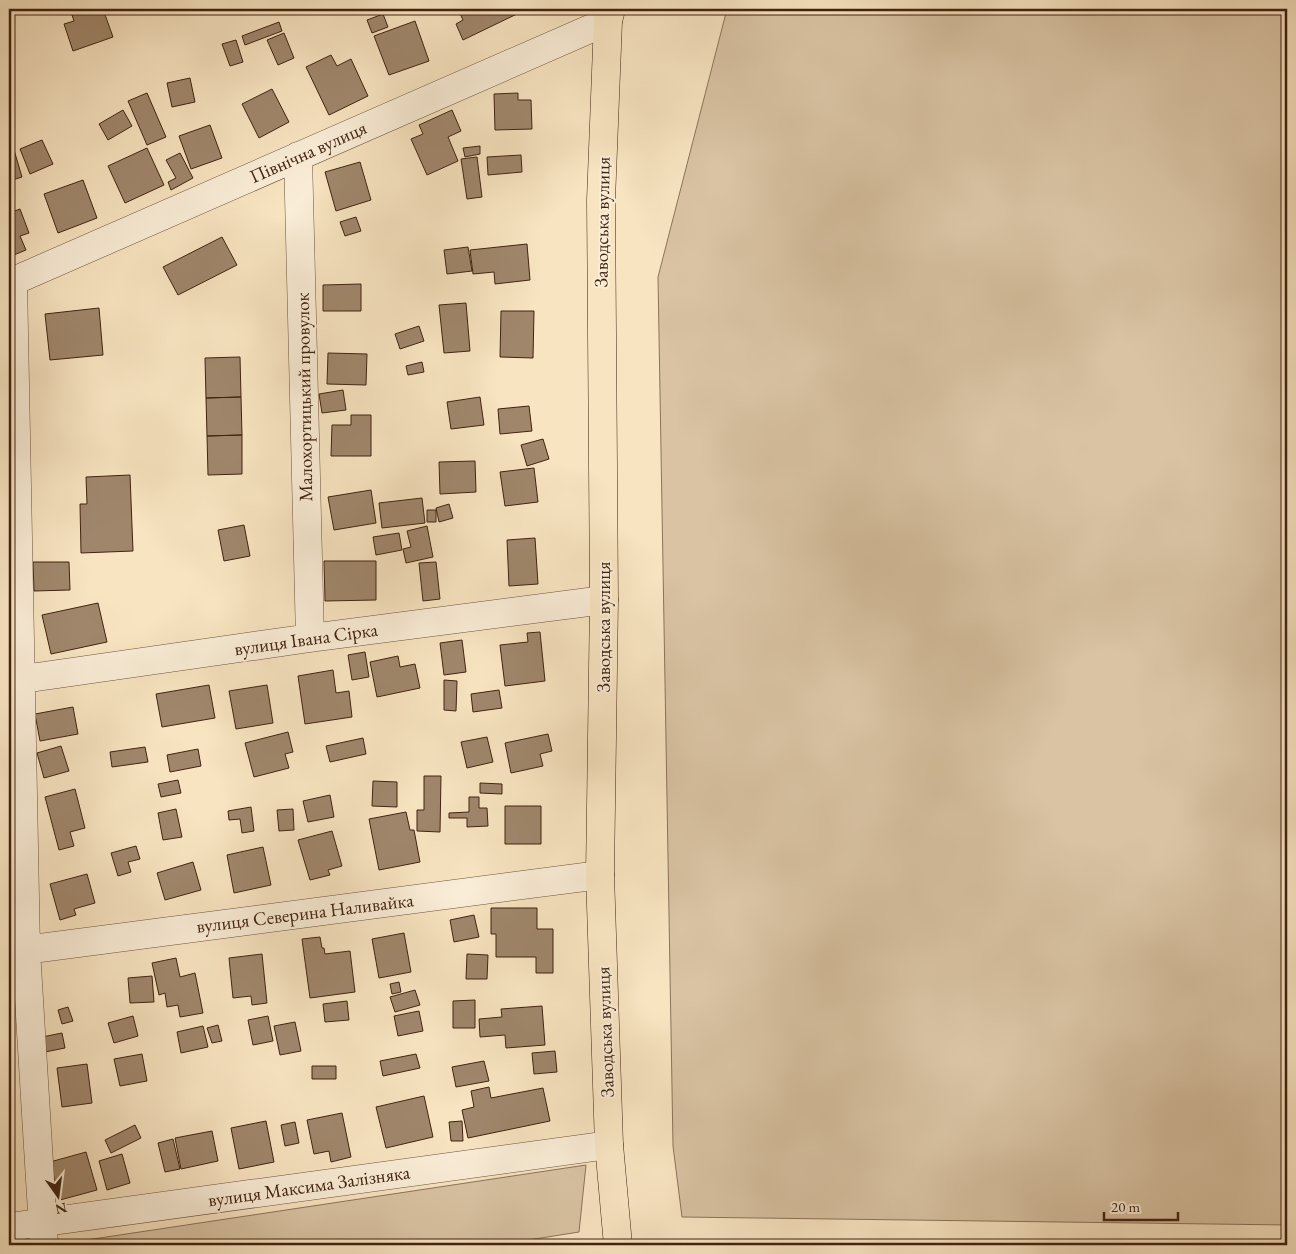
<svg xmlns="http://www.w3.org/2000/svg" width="1296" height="1254" font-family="'EB Garamond',serif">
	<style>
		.green { fill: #d9c3a3; stroke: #8c735a }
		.building { fill: #a0876c; stroke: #402310 }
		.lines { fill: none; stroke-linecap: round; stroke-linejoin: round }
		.minor-casing { stroke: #6e533c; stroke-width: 29 }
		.major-casing { stroke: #402310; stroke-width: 29 }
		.minor { stroke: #faedd7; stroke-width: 28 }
		.major { stroke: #f8e4c1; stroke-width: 28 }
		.labels { text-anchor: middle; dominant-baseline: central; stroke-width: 4; stroke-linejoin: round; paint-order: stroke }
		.street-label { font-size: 19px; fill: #402310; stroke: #faedd7 }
	</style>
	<rect width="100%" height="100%" fill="#f8e4c1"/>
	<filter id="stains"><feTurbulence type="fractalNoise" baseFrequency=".004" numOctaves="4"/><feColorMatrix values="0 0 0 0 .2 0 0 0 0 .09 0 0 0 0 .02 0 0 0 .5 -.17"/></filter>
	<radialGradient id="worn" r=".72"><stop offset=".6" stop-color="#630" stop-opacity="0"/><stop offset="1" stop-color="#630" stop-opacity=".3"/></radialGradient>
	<path class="green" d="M727,9H1287V1225L682,1217L673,1146L658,277Z
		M586,1165L579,1232L497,1245H74L73,1242Z"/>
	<path class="building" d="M70,9H103L113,37L73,51L64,24L74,21Z
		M458,9H520L521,12L463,40L456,24L463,20Z
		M383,14L388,27L372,33L367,20Z
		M415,21L429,61L389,75L374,36Z
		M279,22L282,31L245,45L242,36Z
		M284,33L294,58L278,65L267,40Z
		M236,40L243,62L230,66L222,44Z
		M331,55L337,66L351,59L368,96L329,115L306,67Z
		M190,78L195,102L172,107L167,83Z
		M272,89L289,122L259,138L242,104Z
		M147,93L166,137L147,145L128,101Z
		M518,93V100H531L532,129L495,130L494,94Z
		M123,110L132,126L108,140L99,124Z
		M452,110L461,131L448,137L458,161L427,175L411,139L423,134L419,125Z
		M210,125L222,158L191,169L179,136Z
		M42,140L53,164L30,174L20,149Z
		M480,146V154L465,157L463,148Z
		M147,148L164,185L125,203L108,166Z
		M14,150L22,177L9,181V152Z
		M180,153L193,178L171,190L168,182L176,178L166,160Z
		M521,155L522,172L488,175L487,157Z
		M477,157L482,197L467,199L461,159Z
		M360,162L371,200L336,211L325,172Z
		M83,180L97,218L58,233L44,194Z
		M20,209L29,233L20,236L26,250L9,257V213Z
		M356,217L361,231L345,236L340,222Z
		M222,237L237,265L178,295L163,267Z
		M527,244L530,280L495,284L494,272L473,274L470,250Z
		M468,247L472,271L447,274L444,250Z
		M361,284V311H323V285Z
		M466,303L470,351L444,353L439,305Z
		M99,308L103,355L50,360L45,314Z
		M501,311H534L533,358L500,357Z
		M419,326L424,341L400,349L395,334Z
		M328,353L367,354L366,385L327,384Z
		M240,357L241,397L206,398L205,358Z
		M422,362L424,372L408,375L406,366Z
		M343,390L346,410L322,413L319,394Z
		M241,397L242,435L207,436L206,398Z
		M480,397L484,425L451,429L447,402Z
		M529,406L532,431L500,434L498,409Z
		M351,415H371V456H331L332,425H351Z
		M242,435V474L208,475L207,436Z
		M543,439L549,459L527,466L521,445Z
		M475,461L476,492L440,494L439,462Z
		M534,468L538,502L505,506L500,472Z
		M130,475L133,551L81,553L80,504H87L86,477Z
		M371,490L376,523L334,530L328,497Z
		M422,498L425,523L382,528L379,503Z
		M449,504L453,518L439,522L436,508Z
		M427,510H436V522H427Z
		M244,525L250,556L224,561L218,530Z
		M427,526L433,557L406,563L403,549L411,547L407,531Z
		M399,533L402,550L376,555L373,537Z
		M535,538L538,584L509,586L507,540Z
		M324,561H376V600L325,601Z
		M33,562H69L70,590L34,591Z
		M436,562L440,599L423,601L419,563Z
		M98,603L107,642L51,654L42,615Z
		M540,632L545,681L505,686L500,645L528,642L527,633Z
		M462,640L466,672L444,675L440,643Z
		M365,652L369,677L352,680L348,655Z
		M398,656L400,667L415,664L420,688L377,697L370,662Z
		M333,670L336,693L349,691L352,717L305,724L298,676Z
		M444,680L457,681L456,711L444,710Z
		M209,685L215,718L162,727L156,694Z
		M267,685L273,723L236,729L229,691Z
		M499,690L502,708L473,712L471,694Z
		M73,707L78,734L40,741L35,714Z
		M288,732L293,752L285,754L289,768L254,777L245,743Z
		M548,734L552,751L540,754L543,766L511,773L505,743Z
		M487,737L493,762L467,768L461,742Z
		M363,738L366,754L330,762L326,746Z
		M61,746L69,771L44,778L37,753Z
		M145,747L148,762L112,767L110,752Z
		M198,749L201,766L170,772L167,755Z
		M424,776H441L440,832L417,831V810H424Z
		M178,780L181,793L161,797L158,784Z
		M373,781L397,782V807L372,806Z
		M480,783L502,784V794L480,793Z
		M75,789L85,828L70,832L74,846L59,850L45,797Z
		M330,795L334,817L308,822L303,801Z
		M469,797H479V808H487L488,826L467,827V818H449V813L469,812Z
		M505,806H541V844H505Z
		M251,807L254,831L242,833L240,819L229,820L228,811Z
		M176,809L182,837L163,840L158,813Z
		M293,809L294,830L279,831L277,810Z
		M406,812L410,830H414L420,862L379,870L369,819Z
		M332,831L342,866L328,870L330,875L310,880L298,840Z
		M136,846L140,859L128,862L131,872L118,876L111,853Z
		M263,847L271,885L234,893L227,855Z
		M193,862L201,890L165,900L157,873Z
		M87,874L95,903L74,909L76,915L60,920L50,884Z
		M491,908H537V929H553V973H536V957H496V934H491Z
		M474,915L479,937L454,942L450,920Z
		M404,933L411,972L379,978L372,939Z
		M320,937L322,948H324L325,954L350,951L355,992L310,998L302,939Z
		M262,954L267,1003L252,1005L251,996L233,998L229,958Z
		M467,954L488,955L487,979H466Z
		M176,958L180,977L195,973L203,1013L180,1017L178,1005L167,1007L165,993L159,995L152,963Z
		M152,976L154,1002L130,1003L128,978Z
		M399,982L401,992L392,994L390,984Z
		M415,990L420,1005L395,1012L390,997Z
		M475,1000V1028H453V1001Z
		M347,1001L349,1020L325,1022L323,1004Z
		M542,1006L545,1045L506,1048L505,1035L480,1037L479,1019L502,1017L501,1009Z
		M68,1007L73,1021L62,1024L58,1010Z
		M419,1011L423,1031L398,1036L394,1016Z
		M133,1016L138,1036L114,1043L108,1023Z
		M268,1016L273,1041L253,1045L248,1020Z
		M295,1022L301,1051L280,1055L274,1026Z
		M218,1025L222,1041L212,1043L207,1028Z
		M203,1026L208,1047L181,1053L177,1032Z
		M62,1033L65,1048L45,1052L42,1037Z
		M555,1051L557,1072L534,1074L532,1053Z
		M142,1054L147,1081L120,1086L114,1059Z
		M416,1054L420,1068L383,1076L380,1061Z
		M484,1061L489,1081L456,1087L452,1067Z
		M87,1064L92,1103L62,1107L57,1068Z
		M312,1066H336V1079H312Z
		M489,1087L491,1098L543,1088L550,1121L468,1138L462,1110L474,1107L471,1091Z
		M424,1096L433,1137L386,1148L376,1107Z
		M342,1113L351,1157L331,1162L329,1151L314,1154L307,1120Z
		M266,1121L274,1162L239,1169L231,1128Z
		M462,1121L463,1141H451L449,1122Z
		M295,1122L299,1143L285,1146L281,1125Z
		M135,1125L141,1138L111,1153L105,1140Z
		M212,1131L218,1161L181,1169L175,1138Z
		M173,1139L180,1169L165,1172L158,1143Z
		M86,1152L97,1190L60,1200L50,1162Z
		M122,1154L130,1183L107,1190L99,1161Z"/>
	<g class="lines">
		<g class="minor-casing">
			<path id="minor" d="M298,156L310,638
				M13,281L26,950L44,1245
				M9,283L608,21
				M9,681L310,638L604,600
				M9,952L600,875
				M9,1227L609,1145"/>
		</g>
		<g class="major-casing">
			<path id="major" d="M611,9L608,21L601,200L604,600L600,875L609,1145L618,1245"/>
		</g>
		<use href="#minor" class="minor"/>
		<use href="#major" class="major"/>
	</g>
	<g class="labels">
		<g class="street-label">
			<text transform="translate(308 152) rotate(-24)">Північна вулиця</text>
			<text transform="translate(602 222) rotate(-89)">Заводська вулиця</text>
			<text transform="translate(304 397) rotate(-91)">Малохортицький провулок</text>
			<text transform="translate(603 627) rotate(-90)">Заводська вулиця</text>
			<text transform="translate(306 639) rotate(-8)">вулиця Івана Сірка</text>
			<text transform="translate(305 913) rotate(-7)">вулиця Северина Наливайка</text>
			<text transform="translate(605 1032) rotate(-92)">Заводська вулиця</text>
			<text transform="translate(309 1186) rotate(-8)">вулиця Максима Залізняка</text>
		</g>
	</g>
	<rect width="1296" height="1254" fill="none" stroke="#f8e4c1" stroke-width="30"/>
	<rect x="10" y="10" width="1276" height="1234" fill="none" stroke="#402310" stroke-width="2.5"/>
	<rect x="15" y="15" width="1266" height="1224" fill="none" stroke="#402310"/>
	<g transform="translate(58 1196) rotate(166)" stroke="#faedd7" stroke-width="4" paint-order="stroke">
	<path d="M0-4L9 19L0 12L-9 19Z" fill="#402310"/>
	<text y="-8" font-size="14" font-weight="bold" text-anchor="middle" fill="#402310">N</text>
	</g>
	<path d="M1104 1212v8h74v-8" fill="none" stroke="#402310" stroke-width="2.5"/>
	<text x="1111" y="1212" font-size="15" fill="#402310" stroke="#faedd7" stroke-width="4" paint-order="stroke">20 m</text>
	<rect width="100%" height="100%" filter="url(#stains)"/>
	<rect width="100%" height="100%" fill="url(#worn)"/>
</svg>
